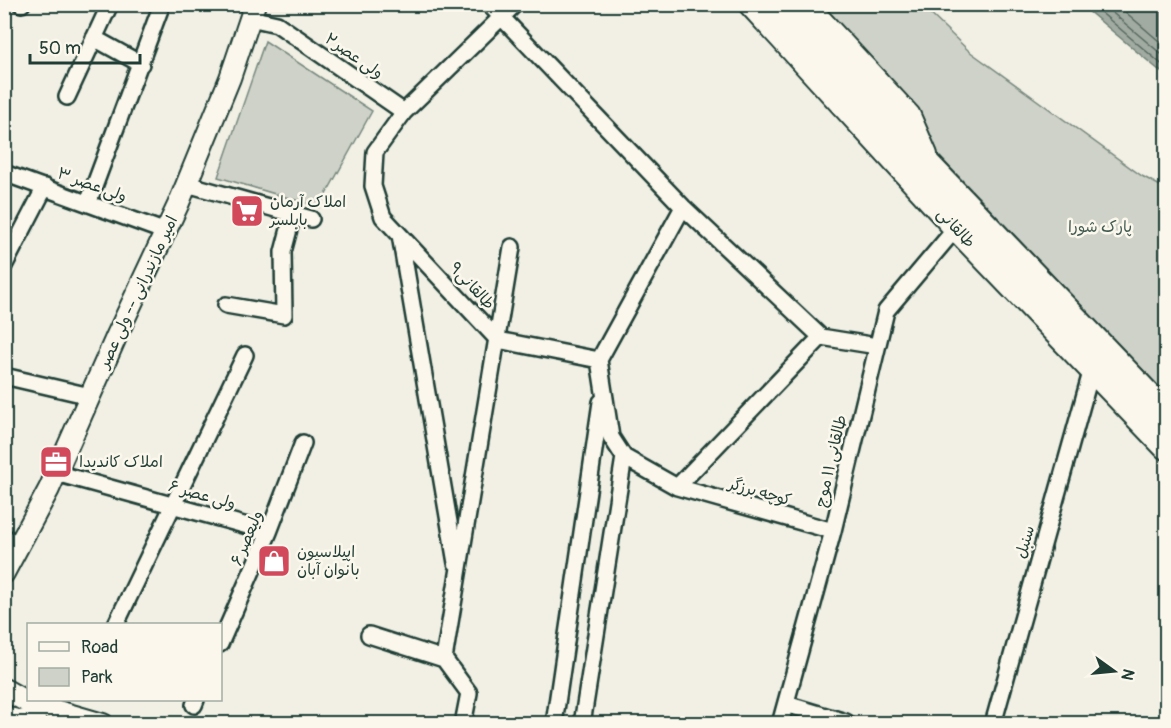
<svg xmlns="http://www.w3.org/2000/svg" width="1171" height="728" font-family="Pangolin,'Playpen Sans Arabic',sans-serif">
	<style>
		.green { fill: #cfd2c8; stroke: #77887e; stroke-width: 1.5 }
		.water { fill: #a2aba1; stroke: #6e7f75; stroke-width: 1.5 }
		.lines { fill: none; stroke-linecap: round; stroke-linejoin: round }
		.shore { stroke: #536960; stroke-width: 1.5 }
		.minor-casing { stroke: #1f3d34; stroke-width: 20 }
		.tertiary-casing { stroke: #1f3d34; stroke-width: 24 }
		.primary-casing { stroke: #1f3d34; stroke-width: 28 }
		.minor { stroke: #fbf7ec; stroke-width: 15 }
		.tertiary { stroke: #fbf7ec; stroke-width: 20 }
		.primary { stroke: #fbf7ec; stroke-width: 24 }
		.labels { text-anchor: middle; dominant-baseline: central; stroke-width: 5; stroke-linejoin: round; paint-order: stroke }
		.street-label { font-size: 16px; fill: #1f3d34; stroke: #fbf7ec }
		.poi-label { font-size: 16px; fill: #1f3d34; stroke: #fbf7ec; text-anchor: start }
		.park-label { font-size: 16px; fill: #425b52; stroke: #fbf7ec }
	</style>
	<rect width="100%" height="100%" fill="#f2f0e5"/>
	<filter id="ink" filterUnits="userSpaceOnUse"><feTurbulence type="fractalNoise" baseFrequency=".0167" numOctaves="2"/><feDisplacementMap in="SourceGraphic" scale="12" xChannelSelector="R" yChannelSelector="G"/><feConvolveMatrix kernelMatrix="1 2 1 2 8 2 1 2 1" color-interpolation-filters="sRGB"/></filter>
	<g filter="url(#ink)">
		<path class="green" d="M795,5H921L969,51L1142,176L1166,189V394Z
			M265,41L372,111L319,207L218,177Z"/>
		<path class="water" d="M1081,5H1166V76Z"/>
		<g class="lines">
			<path class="shore" d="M1091,4L1166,68
				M1102,4L1166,58
				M1116,4L1166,47"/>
			<g class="minor-casing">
				<path id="minor" d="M21,4H22
					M489,4L683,207L821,337L877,346
					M250,18L277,24L404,112
					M94,38L141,64
					M67,97L110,4
					M4,173L166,232
					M187,184L311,219
					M88,203L162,4
					M683,207L599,360L611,437L624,457L677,487L833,531
					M400,235L456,563
					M4,266L45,187
					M226,305L284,315L283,252L293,214
					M498,340L383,217L373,186L375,152L404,112L515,4
					M498,340L599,360
					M4,376L90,396
					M56,473L269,532
					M677,487L821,337
					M4,537L20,545
					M116,624L245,355
					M369,635L444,659L469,693L463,724
					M220,644L269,532L303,443
					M444,659L512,247
					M786,704L846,722
					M194,705L196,700
					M554,724L601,402
					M582,724L624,457
					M780,724L833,531L886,311L956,228
					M993,724L1092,369"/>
			</g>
			<g class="tertiary-casing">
				<path id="tertiary" d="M4,573L49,489L117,335L178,205L230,78L255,4
					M4,689L27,702L103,724
					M4,717L37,724"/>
			</g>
			<g class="primary-casing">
				<path id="primary" d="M751,4L956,228L1166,447
					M775,4L1166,413
					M804,4L908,116L925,155"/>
			</g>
			<use href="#minor" class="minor"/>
			<use href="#tertiary" class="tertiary"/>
			<use href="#primary" class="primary"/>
		</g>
	</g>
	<defs>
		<g id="supermarket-square" transform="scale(1.725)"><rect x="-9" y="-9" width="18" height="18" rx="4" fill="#d1495b" stroke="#fbf7ec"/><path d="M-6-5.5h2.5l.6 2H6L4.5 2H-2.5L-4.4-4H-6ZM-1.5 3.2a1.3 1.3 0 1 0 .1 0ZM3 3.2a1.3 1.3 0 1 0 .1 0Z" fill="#fff"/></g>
		<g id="office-square" transform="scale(1.725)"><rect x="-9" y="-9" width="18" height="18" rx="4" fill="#d1495b" stroke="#fbf7ec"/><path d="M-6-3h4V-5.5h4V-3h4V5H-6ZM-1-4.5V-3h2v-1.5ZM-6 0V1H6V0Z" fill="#fff"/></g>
		<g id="shop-square" transform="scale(1.725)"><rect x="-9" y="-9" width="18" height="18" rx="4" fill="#d1495b" stroke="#fbf7ec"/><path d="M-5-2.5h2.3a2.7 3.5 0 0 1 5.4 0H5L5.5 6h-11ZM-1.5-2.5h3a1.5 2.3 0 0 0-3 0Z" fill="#fff"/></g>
	</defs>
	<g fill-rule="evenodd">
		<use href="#supermarket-square" x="247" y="211"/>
		<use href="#office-square" x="56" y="462"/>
		<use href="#shop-square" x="274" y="561"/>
	</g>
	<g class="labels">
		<g class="street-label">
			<text transform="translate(354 56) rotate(35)">ولی عصر۲</text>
			<text transform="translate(92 185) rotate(20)">ولی عصر ۳</text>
			<text transform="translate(956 228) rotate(47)">طالقانی</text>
			<text transform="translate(472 286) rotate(47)">طالقانی۹</text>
			<text transform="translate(138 292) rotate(-65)">امیر مازندرانی -- ولی عصر</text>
			<text transform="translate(831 461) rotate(-77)">طالقانی ۱۱ موج</text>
			<text transform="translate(760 492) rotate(16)">کوچه برزگر</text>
			<text transform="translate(202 495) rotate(16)">ولی عصر ۶</text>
			<text transform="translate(247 538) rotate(-67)">ولیعصر ۶</text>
			<text transform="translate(1025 542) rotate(-74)">سنبل</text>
		</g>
		<g class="poi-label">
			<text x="270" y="202">املاک آرمان<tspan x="270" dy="18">بابلسر</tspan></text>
			<text x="79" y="462">املاک کاندیدا</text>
			<text x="297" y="552">اپیلاسیون<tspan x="297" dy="18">بانوان آبان</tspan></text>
		</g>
		<g class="park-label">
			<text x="1100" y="227">پارک شورا</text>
		</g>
	</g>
	<rect width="1171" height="728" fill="none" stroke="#fbf7ec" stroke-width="24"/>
	<rect x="12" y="12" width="1147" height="704" fill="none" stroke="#1f3d34" stroke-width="2" filter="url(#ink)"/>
	<rect x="27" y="623" width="195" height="78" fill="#fbf7ec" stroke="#a3ada2" stroke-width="1.5"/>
	<rect x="39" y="642" width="30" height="9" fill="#fbf7ec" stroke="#a3ada2" stroke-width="1.5"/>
	<text x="81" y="653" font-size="18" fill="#1f3d34">Road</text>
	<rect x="39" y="668" width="30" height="18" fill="#cfd2c8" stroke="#a3ada2" stroke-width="1.5"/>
	<text x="81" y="683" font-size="18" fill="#1f3d34">Park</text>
	<g transform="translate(1114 671) rotate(105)" stroke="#fbf7ec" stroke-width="4.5" paint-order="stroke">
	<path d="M0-4.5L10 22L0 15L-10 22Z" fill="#1f3d34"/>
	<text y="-9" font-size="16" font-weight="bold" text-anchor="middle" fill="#1f3d34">N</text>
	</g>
	<path d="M30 54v9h110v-9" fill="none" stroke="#1f3d34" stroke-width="3"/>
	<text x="39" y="54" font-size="18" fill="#1f3d34" stroke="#fbf7ec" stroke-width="4.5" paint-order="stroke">50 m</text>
</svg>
